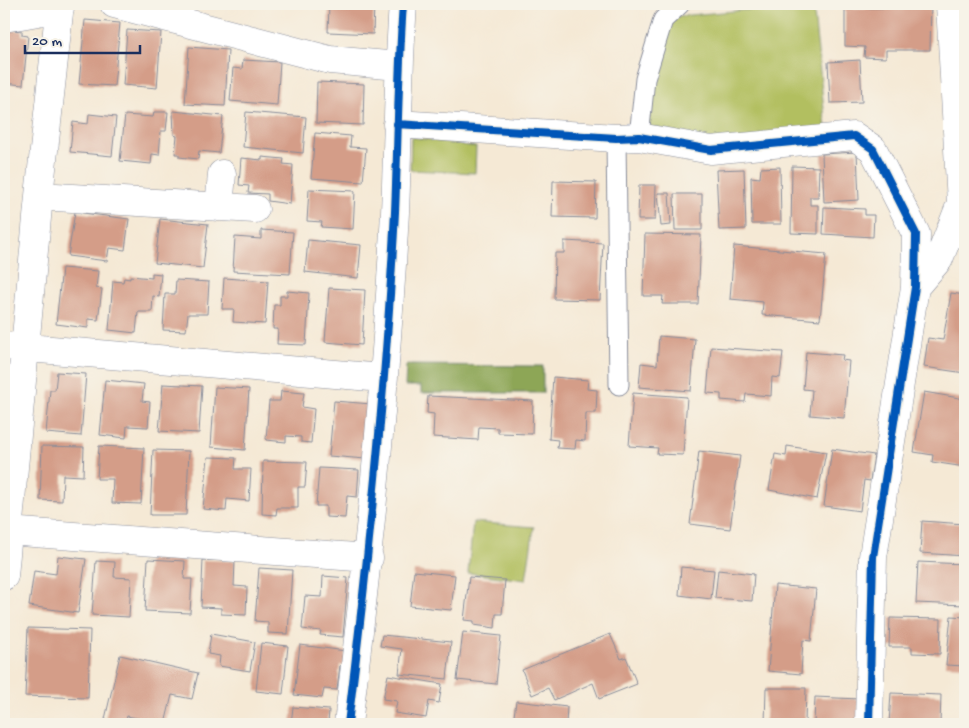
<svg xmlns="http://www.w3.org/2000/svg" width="969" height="728" font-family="'Gochi Hand',sans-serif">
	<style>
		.green { fill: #b2bf61; stroke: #667760 }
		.forest { fill: #8da657; stroke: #546a5a }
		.building { fill: #d49d88 }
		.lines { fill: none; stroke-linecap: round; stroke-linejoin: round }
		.lane-casing { stroke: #888c9a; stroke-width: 21 }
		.street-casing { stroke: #888c9a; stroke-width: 29 }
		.lane { stroke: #fff; stroke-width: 19 }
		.street { stroke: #fff; stroke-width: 28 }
		.cycleway-casing { stroke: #f7f3e8; stroke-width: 11 }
		.cycleway { stroke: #0057b8; stroke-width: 8 }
	</style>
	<rect width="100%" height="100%" fill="#f7f3e8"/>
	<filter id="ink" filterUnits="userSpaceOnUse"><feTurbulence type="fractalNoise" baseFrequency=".02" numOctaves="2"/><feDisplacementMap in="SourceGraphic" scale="10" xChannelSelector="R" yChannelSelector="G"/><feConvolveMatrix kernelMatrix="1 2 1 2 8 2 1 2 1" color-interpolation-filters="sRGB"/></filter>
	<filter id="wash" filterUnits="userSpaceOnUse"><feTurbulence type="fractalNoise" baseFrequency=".0096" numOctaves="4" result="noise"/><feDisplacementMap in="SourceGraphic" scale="20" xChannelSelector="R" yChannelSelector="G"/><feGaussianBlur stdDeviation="1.12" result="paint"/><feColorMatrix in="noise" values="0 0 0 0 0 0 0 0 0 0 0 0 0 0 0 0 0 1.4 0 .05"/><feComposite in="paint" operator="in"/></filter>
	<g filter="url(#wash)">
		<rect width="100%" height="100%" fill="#f5e9d5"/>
		<path class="green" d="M813,4L826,129L715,143L648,126C650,99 656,32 678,16Z
			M411,137L476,147L475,173L410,170Z
			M473,522L534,527L526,580L468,573Z"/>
		<path class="forest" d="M406,365L543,366V393H421V386H405Z"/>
		<g id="blocks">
			<path class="building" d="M329,4H374L373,34L328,32Z
				M898,4H931L930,50H886V58L864,57L865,47L845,46V8H898Z
				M85,20L120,23L114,86L79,84Z
				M4,29L22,31V35L28,36L23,85L4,83Z
				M127,30L161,32L157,88L123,85Z
				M189,47L228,50L225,106L185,104Z
				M243,60L280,62L277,105L230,101L233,68L242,69Z
				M860,60L862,102L830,103L828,62Z
				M317,82L364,84L363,125L316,123Z
				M173,111L223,116L219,153L199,151L198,159L179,157V154H175L177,136L174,135Z
				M154,112H168L166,131H161L159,155L152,154L151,164L120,161L125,115L153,117Z
				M246,112L306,117L303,153L243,147Z
				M89,114L116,117L112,156L70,152L73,122L88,124Z
				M315,133L351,136L350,147L366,148L363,182L311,178Z
				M857,152L859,200L824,202L822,154Z
				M262,157L284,159L283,164L293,165L290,204L268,201V194L248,193L249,186L239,185L241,158L262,160Z
				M792,166L819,167L818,197H810V205H818V234L791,233Z
				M780,167L781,224H752L751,177L760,178L761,168Z
				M744,169L746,229L719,230L716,170Z
				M553,181L596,182L595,218L552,217Z
				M639,185H656L655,220H638Z
				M309,189L355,191L353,229L321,227L322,222L307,221Z
				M658,193H669L671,225L661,226Z
				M674,194H702V230H675Z
				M824,207L865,209V215H874L873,237L823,234Z
				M75,212L129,219L125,250L109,248L107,261L68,256Z
				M160,219L208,224L203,268L155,263Z
				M261,230L293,232L290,274L233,271L235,237L261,239Z
				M645,234L701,235L698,304H662L663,296H643Z
				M308,240L361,245L358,278L305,272Z
				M564,241L603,243L600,300L554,299L555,253H564Z
				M734,246L826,254L820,320L762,315L763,302L730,299Z
				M62,268L98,271L96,288L102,289L98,320L88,319V328L56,324Z
				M152,273L161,274L159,297L153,296L152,312H138L136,333L109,330L113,281L123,282L124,278L130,279V276L152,278Z
				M224,278L268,281L265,324L233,322L234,309H222Z
				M176,280L209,282L207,314H188L186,331L163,330L165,294H175Z
				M329,288L365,290L362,345L325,342Z
				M287,291L309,293L306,345L277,344L278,329H273L274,305H280V296H287Z
				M951,293L965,295V373L924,367L928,338L943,340Z
				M659,336L695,339L691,391L639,387L641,363L657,365Z
				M711,347L783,352L780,378L772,377L771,396L746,394L745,402L721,400V394L707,393Z
				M806,352L843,355L842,360L849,361L844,418L810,415L812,390L803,389Z
				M57,372L86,374L81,436L46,433L50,390H55Z
				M553,377L588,380L587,389L597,390L596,413H586L585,441L576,440L575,449L557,448L558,440L549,439Z
				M105,380L144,384L142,401L150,402L148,427L127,426L126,438L100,435Z
				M163,384L202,386L199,433L159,431Z
				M215,387L249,389L245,450L211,447Z
				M281,391L304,393L302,407L314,409L311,443L301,442V437L286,436V442L266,440L269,401H280Z
				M924,392L965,399V467L932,462L933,455L914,452Z
				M633,393L687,397L683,455L657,454L658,448L629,446Z
				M428,396L533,401L532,434L498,433V428L479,427L478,440L433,437L434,414L427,413Z
				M334,401L372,404L366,459L329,456Z
				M42,446L84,447L83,476L63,475L62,501L40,500Z
				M99,446L144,448L141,504L112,503L113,479H97Z
				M787,446L826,452L817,499L769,490L775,454L786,456Z
				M832,449L874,455L870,481L864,480L860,511L824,506Z
				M153,450L189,451L186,515H150Z
				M699,451L740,456L730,529L690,524Z
				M208,457L236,458L235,469H251L249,501L227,499L226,511L203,509Z
				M263,461L307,462L305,487H298V508H277L276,515L262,514Z
				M319,468L359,470L357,497L347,496L345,518L326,517V506H316Z
				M922,521L965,524V556L920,553Z
				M58,556L86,559L78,613L29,606L34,571L56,574Z
				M148,559L185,561L184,579H192L190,613L145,611Z
				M203,560L235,561L234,586L247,587L246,615L221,614V608L201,607Z
				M96,561L115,562L114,577L131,578L129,617L92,615Z
				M918,562L965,564V605L916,603Z
				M681,567L714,570L711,599L679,595Z
				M259,568L292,570L288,634L268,633V622L255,621Z
				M718,570L754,574L752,601L715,598Z
				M414,571L455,575L451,610L410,606Z
				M323,576L348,578L343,637L320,635L321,631L302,629L305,596L322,597Z
				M469,577L505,580L502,614H496L495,628L474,625V621L464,620Z
				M775,585L816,589L811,641L803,640L801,674L768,671Z
				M951,616L965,617V666L946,665Z
				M890,618L941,619L940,654L912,653V647H889Z
				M28,628L90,630L88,698L25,696Z
				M463,632L501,636L496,684L457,680Z
				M211,634L255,642L250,671L219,666L220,656L208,654Z
				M610,634L621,659L626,657L637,684L599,699L593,683L554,700L548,688L532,695L522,670Z
				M382,635L451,642L447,679L399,674L402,649L380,646Z
				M261,643L288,646L283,694L256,691Z
				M300,645L346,651L344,666L340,665L337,690L324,689L322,698L294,695Z
				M120,655L198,673L192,699L172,695L165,724L127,716L125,724L105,719Z
				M388,675L442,684L439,703L429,701L426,718L395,713L397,701L383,699Z
				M766,688H806L805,724H765Z
				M891,693L941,695L940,724H889Z
				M815,697L859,699L858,724H814Z
				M516,701L567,707L566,724H513Z
				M293,707L329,710L328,724H291Z"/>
		</g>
	</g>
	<g filter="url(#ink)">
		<use href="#blocks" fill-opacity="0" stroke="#888c9a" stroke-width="1"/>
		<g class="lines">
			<g class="lane-casing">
				<path id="lane" d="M639,137L645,79L663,20L680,4
					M616,138L619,385"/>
			</g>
			<g class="street-casing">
				<path id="street" d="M114,4L330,60L399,66
					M4,18L60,8
					M397,124L616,138L639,137L711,150L854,136L873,149L916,234L915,287L873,557L869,724
					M39,196L255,209
					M219,207L222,174
					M915,287L939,259L961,203L950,4
					M4,346L383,378
					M7,531L369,558
					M4,576L39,196L60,4
					M348,724C369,554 386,383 395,212C398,142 398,73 403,4"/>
			</g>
			<use href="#lane" class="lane"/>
			<use href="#street" class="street"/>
			<g class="cycleway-casing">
				<path id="cycleway" d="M397,124L616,138L639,137L711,150L854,136L873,149L916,234L915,287L873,557L869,724
					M348,724C369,554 386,383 395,212C398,142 398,73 403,4"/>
			</g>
			<use href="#cycleway" class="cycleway"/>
		</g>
	</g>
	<rect width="969" height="728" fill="none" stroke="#f7f3e8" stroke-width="20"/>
	<path d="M25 45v8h115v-8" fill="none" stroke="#1b2f5e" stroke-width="2.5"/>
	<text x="32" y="45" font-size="15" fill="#1b2f5e" stroke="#f7f3e8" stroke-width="4" paint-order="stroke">20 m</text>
</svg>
